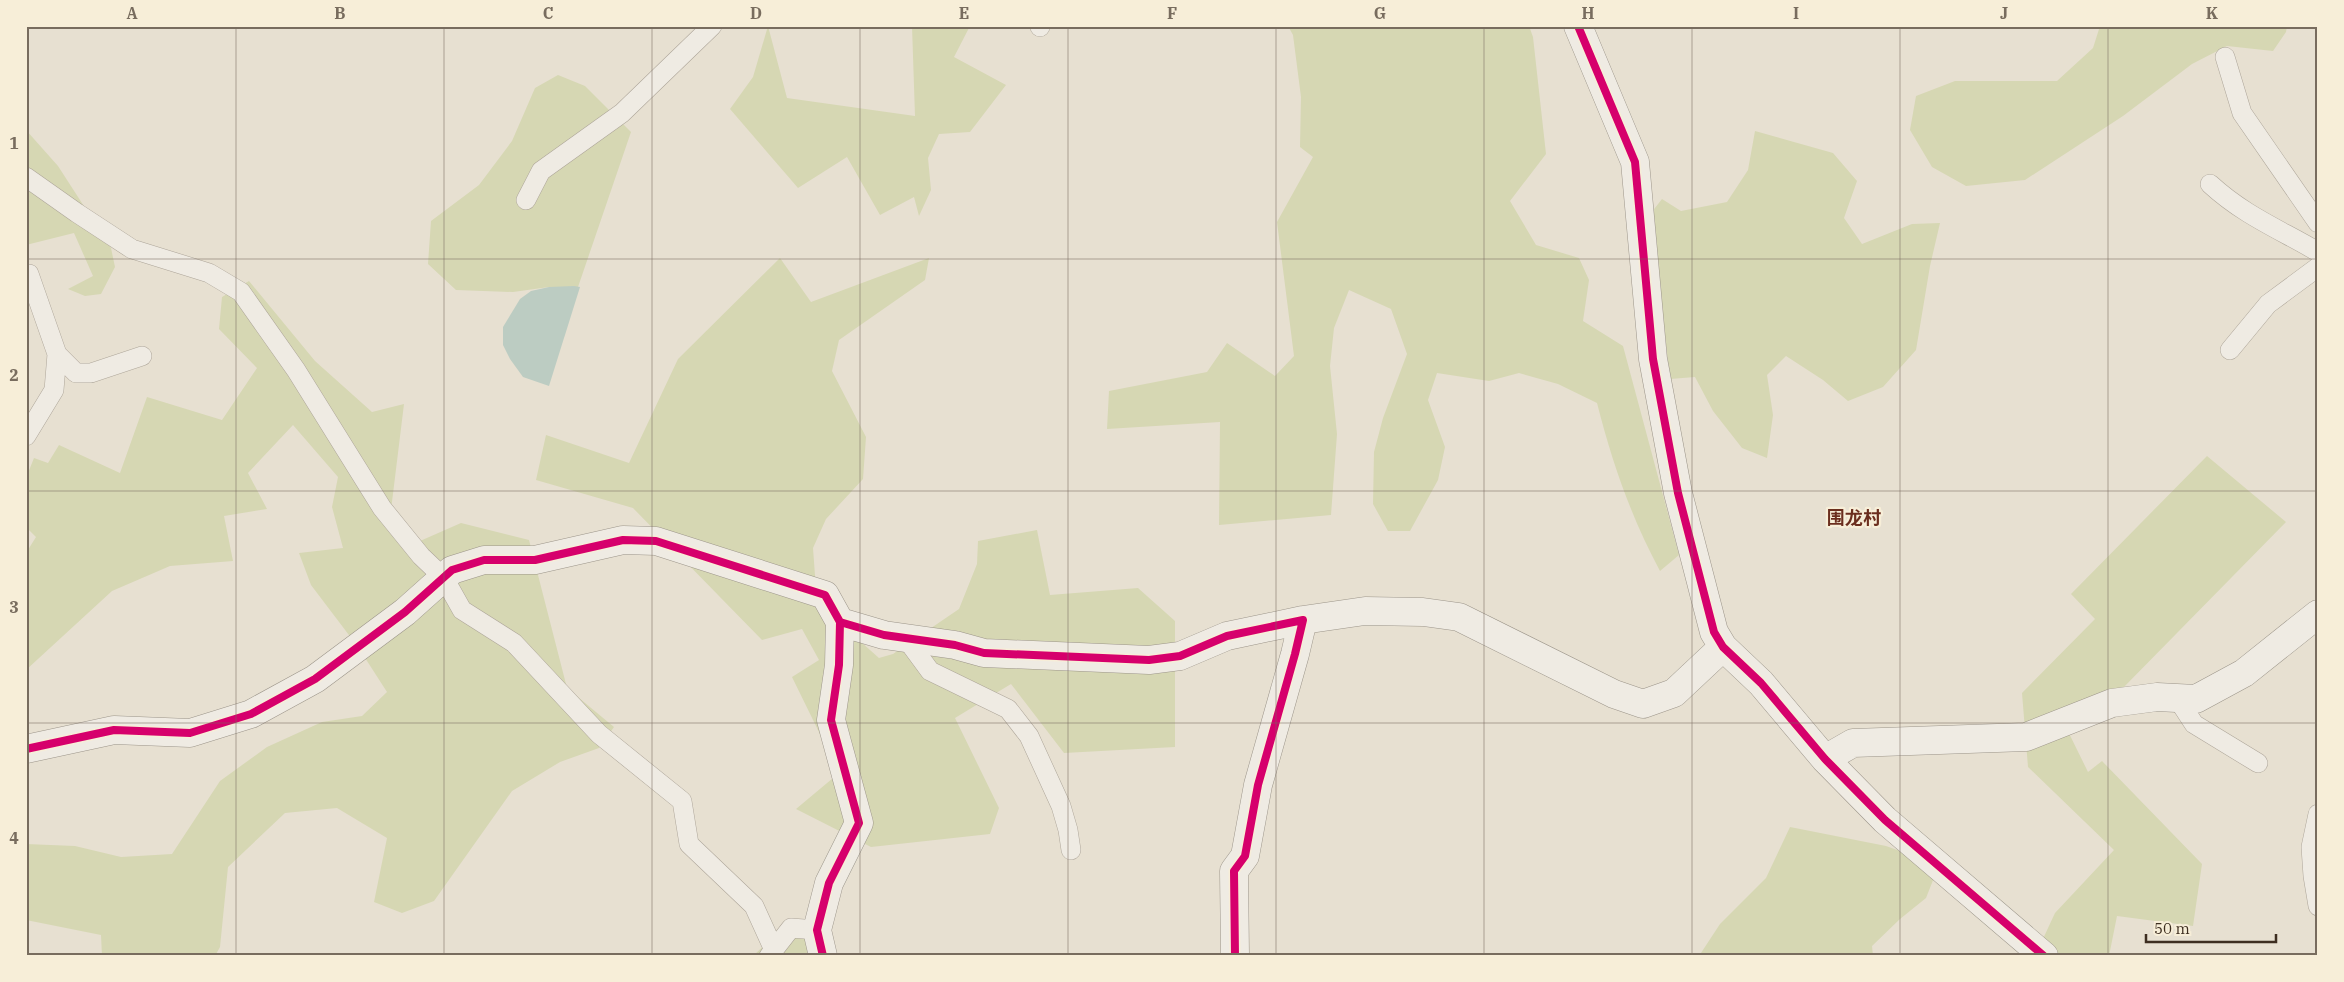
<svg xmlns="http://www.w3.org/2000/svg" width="2344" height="982" font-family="'IBM Plex Serif','Noto Sans SC',serif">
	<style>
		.green { fill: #d6d7b3 }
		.water { fill: #bcccc2 }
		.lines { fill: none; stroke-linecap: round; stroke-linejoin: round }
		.street-casing { stroke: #ada599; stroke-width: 20 }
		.secondary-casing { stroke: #9c958a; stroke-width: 29 }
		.street { stroke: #efebe3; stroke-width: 19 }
		.secondary { stroke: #efebe3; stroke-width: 28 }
		.cycleway-casing { stroke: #f7eed8; stroke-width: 11 }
		.cycleway { stroke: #d6006c; stroke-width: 8 }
		.grid { fill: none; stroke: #786c5e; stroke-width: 1; stroke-opacity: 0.55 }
		.labels { text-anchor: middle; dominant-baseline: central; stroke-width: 4.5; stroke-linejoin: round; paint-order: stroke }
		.quarter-label { font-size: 18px; font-weight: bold; fill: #6b2e1e; stroke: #f7eed8 }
		.neatline { fill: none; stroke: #786c5e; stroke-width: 2 }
		.grid-label { font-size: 16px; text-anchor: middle; font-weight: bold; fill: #786c5e }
	</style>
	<rect width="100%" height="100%" fill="#e7e0d1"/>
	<path class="green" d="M768,26L787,98L915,116L912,26H970L954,57L1006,85L970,132L939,134L928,158L931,190L919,216L914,197L880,215L847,157L798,188L730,109L753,77Z
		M1288,26H1529L1533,37L1546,154L1510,201L1536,245L1579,258L1589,280L1583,321L1623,346L1679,555L1660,571C1631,517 1612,462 1597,403L1558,384L1519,373L1489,381L1437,373L1428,400L1445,447L1438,480L1410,531H1388L1373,504L1374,452L1383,418L1407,354L1391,309L1349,290L1334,328L1330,366L1337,434L1331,515L1219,525L1220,422L1107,429L1109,391L1207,372L1227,343L1275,376L1294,356L1277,222L1313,157L1300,147L1301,97L1293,35Z
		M2100,26H2287L2286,32L2273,51L2227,46L2192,64L2123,116L2025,180L1966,186L1932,167L1910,130L1916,96L1955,81H2057L2093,48Z
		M558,75L585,86L631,132L578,287H549L513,292L456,290L428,264L431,221L479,185L512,141L535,88Z
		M26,130L58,166L111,248L115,267L101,294L85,296L68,289L93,276L74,233L26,245Z
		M1755,131L1833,153L1857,181L1844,218L1862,244L1912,224L1940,223L1930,266L1916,350L1883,387L1848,401L1823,380L1786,356L1767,375L1773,415L1767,458L1742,448L1713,411L1695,377L1670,379L1651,213L1662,199L1681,211L1727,202L1748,170Z
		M780,258L811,302L929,258L925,280L839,340L832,371L866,437L863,479L826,519L813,548L817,603L879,658L893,654L959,609L977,564L978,541L1037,530L1050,595L1138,588L1175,621V747L1064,753L1011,684L955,718L999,808L990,834L871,847L796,809L839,773L792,677L819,660L802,629L762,640L633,508L536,480L546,435L629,463L678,359Z
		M249,281L315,361L372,412L404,404L391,510L420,541L461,523L529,540L567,688L614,727L599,748L560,762L512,791L434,901L402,913L374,902L387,838L337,808L285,813L228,867L220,947L215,956H102L101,935L26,920V844L75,846L121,857L172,854L220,781L267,747L322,722L362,716L387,692L358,647L311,585L299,553L343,548L332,507L338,477L293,425L248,473L267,509L224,516L233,561L170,566L112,591L26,670V553L36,537L26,527V478L34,458L48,463L59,445L120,473L147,397L222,420L257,368L219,329L222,297Z
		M2207,456L2286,522L2122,689L2058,711L2088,772L2102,761L2202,864L2193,926L2117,916L2109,956H2035L2055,913L2114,850L2028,767L2022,693L2095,619L2071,594Z
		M1790,827L1886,846L1939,865L1926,898L1900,919L1872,946L1873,956H1699L1720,924L1766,878Z
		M792,919L832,956H753Z"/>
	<path class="water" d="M574,286L580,287L549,386L523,377L510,359L503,345V327L520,299L531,291L549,287Z"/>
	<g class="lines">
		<g class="street-casing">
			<path id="street" d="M1040,26V27
				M2225,57L2242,113L2318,223
				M26,177L77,213L132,249L209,273L241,292L296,370L382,508L421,556L444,578L462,610L514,643L599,734L682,801L689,844L754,906L774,950
				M2210,184C2245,216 2279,229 2318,252
				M526,200L541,171L622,113L712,26
				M26,274H29L57,354L54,390L26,436
				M2230,350L2268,304L2318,267
				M57,354L76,373H91L142,356
				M905,637L930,671L1008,709L1029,736L1061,806L1068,830L1071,850
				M2177,698L2194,724L2258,763
				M2318,814L2311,847L2313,876L2318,906
				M769,956L791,928L817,930"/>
		</g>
		<g class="secondary-casing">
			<path id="secondary" d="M1578,26L1635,162L1653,359L1678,493L1714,632L1723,647L1761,683L1825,759L1885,820L2044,956
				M1303,620L1365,611L1423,612L1459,617L1614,694L1643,704L1674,693L1723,647
				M840,622L884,635L955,645L984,653L1149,660L1180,656L1227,636L1303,620L1295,654L1258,785L1245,856L1234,871L1235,956
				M26,749L114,730L190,733L251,714L315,679L405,612L452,570L484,560H535L623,540L656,541L825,595L840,622L839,665L831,720L859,823L829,883L817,930L823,956
				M1825,759L1853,743L2026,737L2112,703L2157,697L2196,699L2244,673L2318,614"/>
		</g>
		<use href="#street" class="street"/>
		<use href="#secondary" class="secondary"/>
		<g class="cycleway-casing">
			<path id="cycleway" d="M1578,26L1635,162L1653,359L1678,493L1714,632L1723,647L1761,683L1825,759L1885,820L2044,956
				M840,622L884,635L955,645L984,653L1149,660L1180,656L1227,636L1303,620L1295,654L1258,785L1245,856L1234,871L1235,956
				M26,749L114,730L190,733L251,714L315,679L405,612L452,570L484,560H535L623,540L656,541L825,595L840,622L839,665L831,720L859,823L829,883L817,930L823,956"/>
		</g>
		<use href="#cycleway" class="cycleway"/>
	</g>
	<path class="grid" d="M236,26V956M444,26V956M652,26V956M860,26V956M1068,26V956M1276,26V956M1484,26V956M1692,26V956M1900,26V956M2108,26V956M26,259H2318M26,491H2318M26,723H2318"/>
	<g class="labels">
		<g class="quarter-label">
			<text x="1854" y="517">围龙村</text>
		</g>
	</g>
	<rect width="2344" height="982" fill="none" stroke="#f7eed8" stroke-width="55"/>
	<path d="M2146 934v8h130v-8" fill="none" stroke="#3d2e20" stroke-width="2.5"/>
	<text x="2154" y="934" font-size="15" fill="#3d2e20" stroke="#f7eed8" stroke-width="4" paint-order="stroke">50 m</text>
	<rect x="28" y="28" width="2288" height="926" class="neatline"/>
	<g class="grid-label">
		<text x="132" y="19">A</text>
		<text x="340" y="19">B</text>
		<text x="548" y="19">C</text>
		<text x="756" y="19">D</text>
		<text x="964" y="19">E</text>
		<text x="1172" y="19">F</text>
		<text x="1380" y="19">G</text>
		<text x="1588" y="19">H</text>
		<text x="1796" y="19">I</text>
		<text x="2004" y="19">J</text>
		<text x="2212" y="19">K</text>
		<text x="14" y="149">1</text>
		<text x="14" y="381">2</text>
		<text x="14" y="613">3</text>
		<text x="14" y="844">4</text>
	</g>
</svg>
